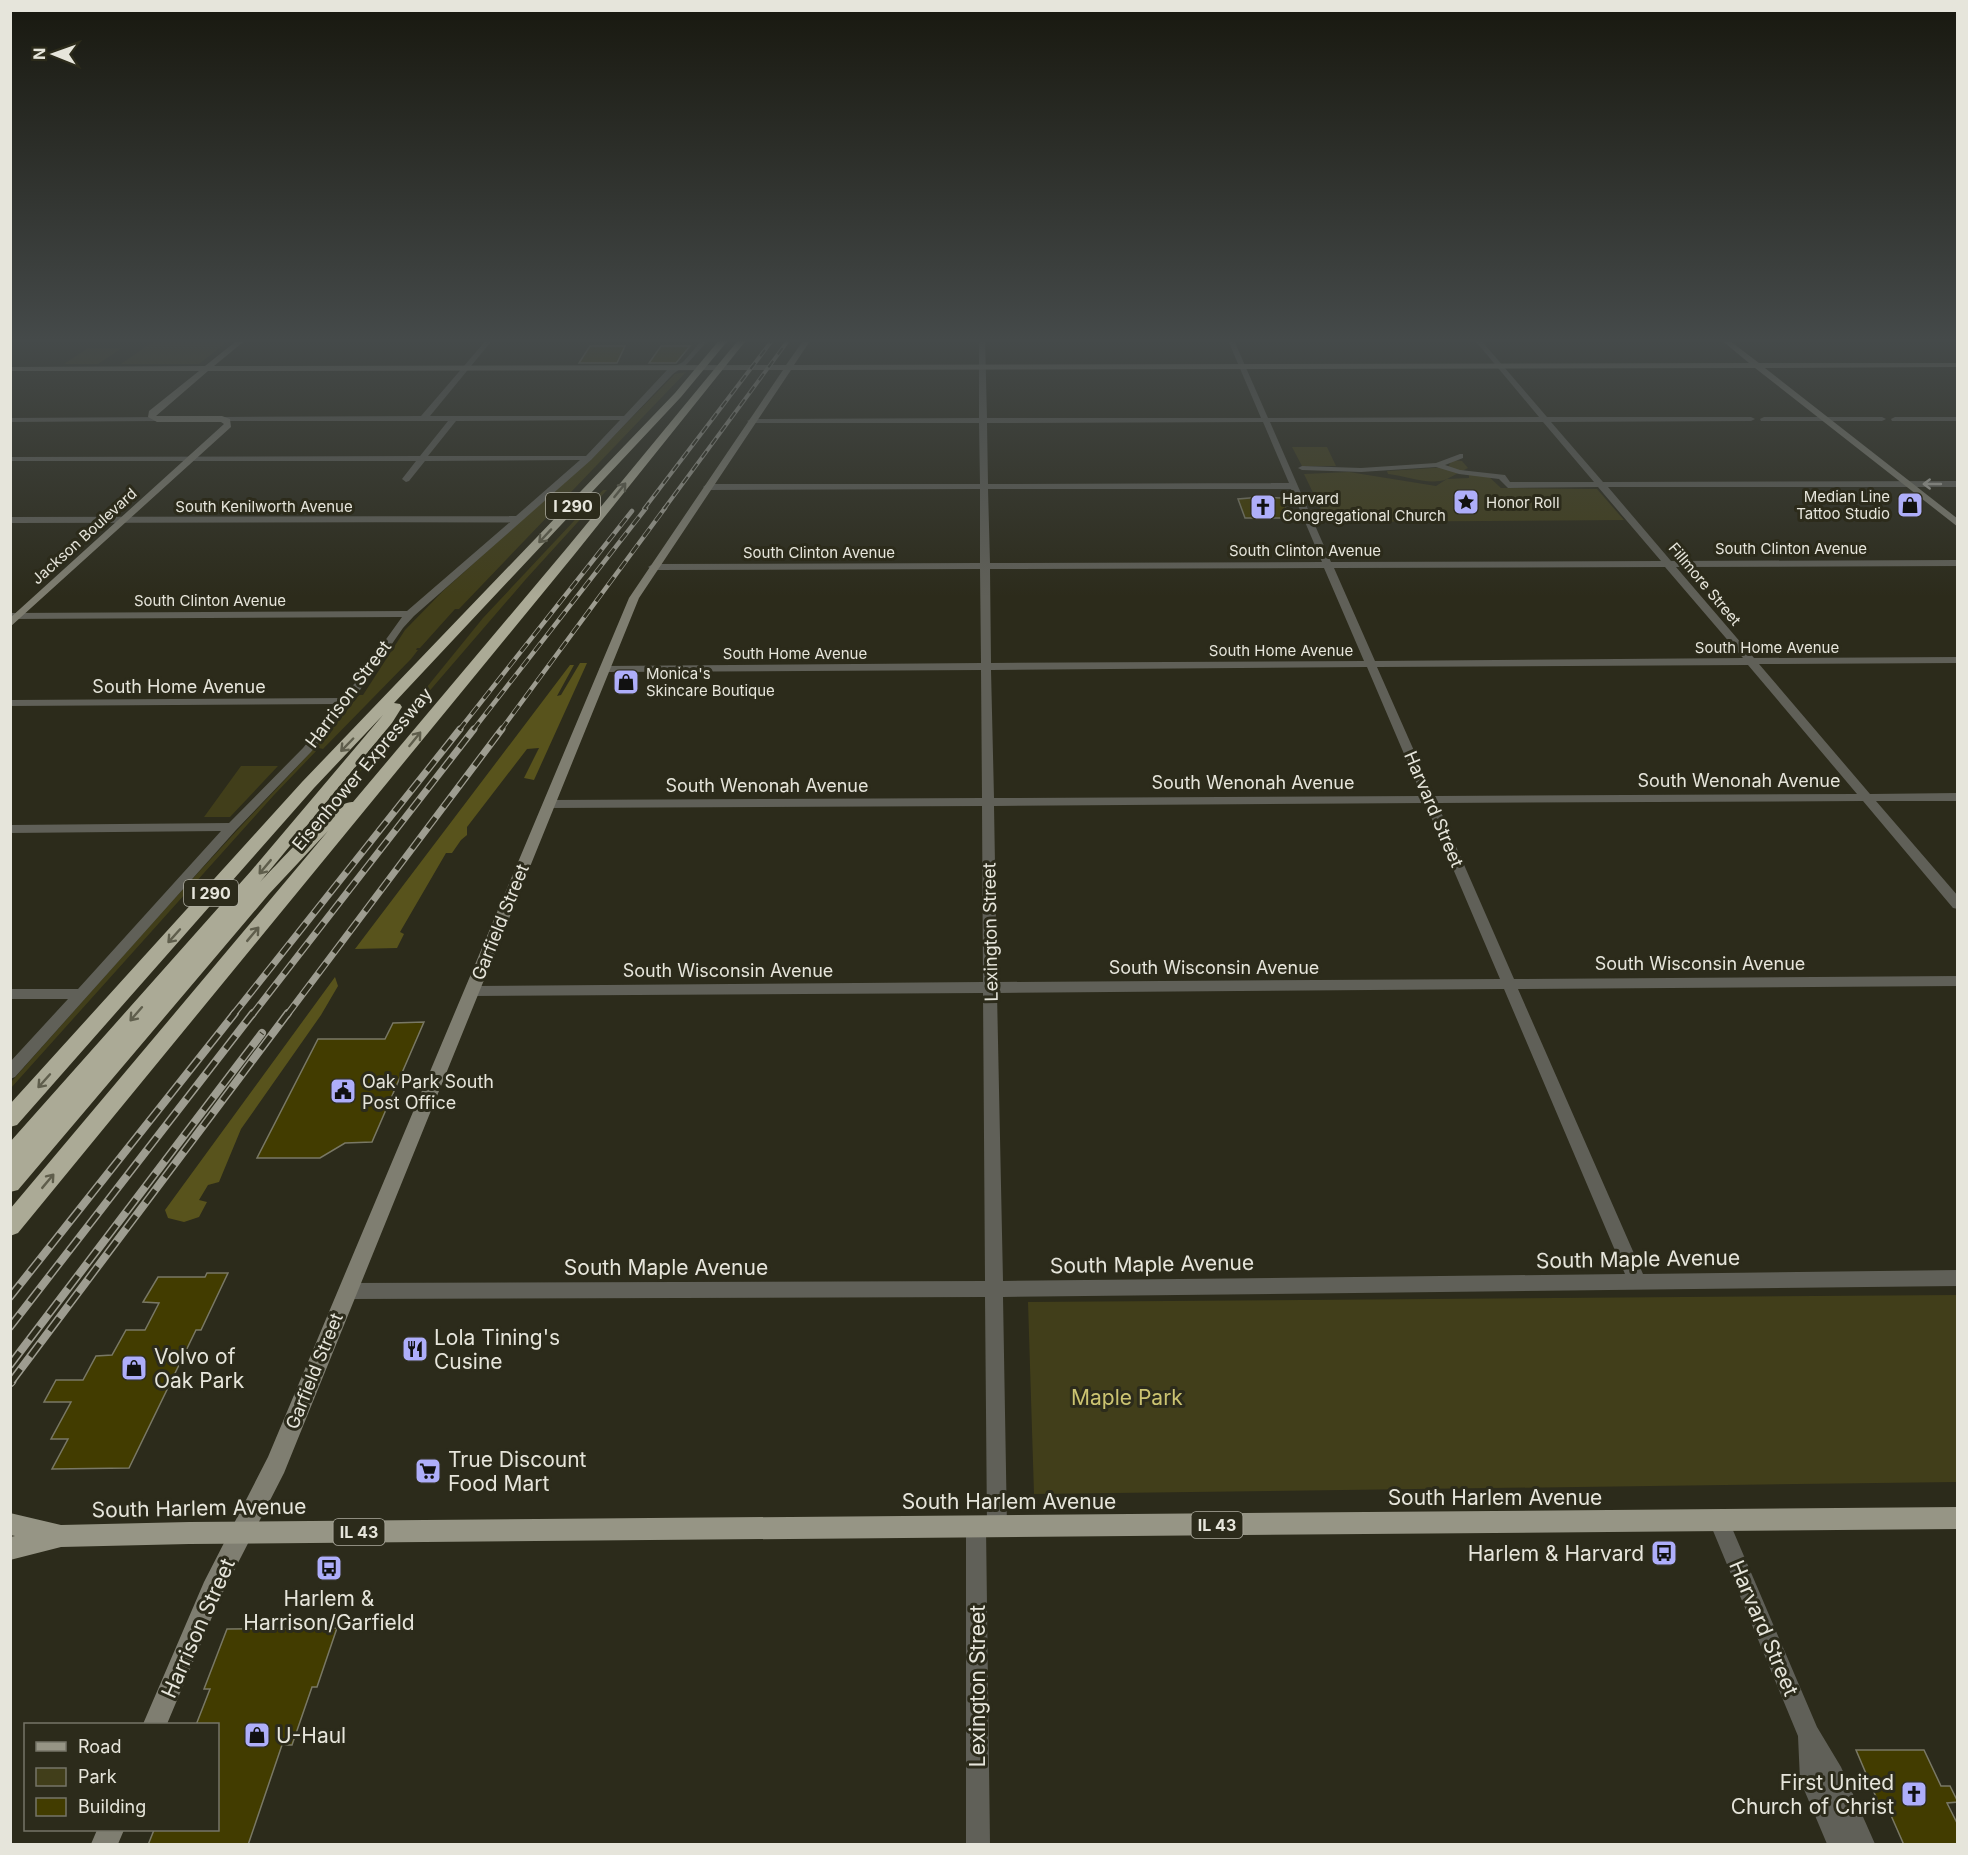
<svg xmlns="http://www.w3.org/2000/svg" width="1968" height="1855" font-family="Inter,sans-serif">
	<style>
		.green { fill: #413e1a }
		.forest { fill: #58531c }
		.building { fill: #423c00; stroke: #797865; stroke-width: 1.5 }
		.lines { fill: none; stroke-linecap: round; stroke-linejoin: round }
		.street { fill: #606058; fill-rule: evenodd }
		.secondary { fill: #7f7e71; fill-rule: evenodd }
		.primary { fill: #969585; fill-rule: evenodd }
		.highway { fill: #abaa96; fill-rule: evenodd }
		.rail-far4-casing { stroke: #9e9d91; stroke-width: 4 }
		.rail-far3-casing { stroke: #9e9d91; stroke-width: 4.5 }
		.rail-far2-casing { stroke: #9e9d91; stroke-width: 7 }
		.rail-far1-casing { stroke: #9e9d91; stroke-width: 8 }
		.rail-casing { stroke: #9e9d91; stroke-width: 9 }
		.rail-far4 { stroke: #2c2b1b; stroke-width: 2; stroke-dasharray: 8; stroke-linecap: butt }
		.rail-far3 { stroke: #2c2b1b; stroke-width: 3; stroke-dasharray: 10; stroke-linecap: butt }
		.rail-far2 { stroke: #2c2b1b; stroke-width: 4.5; stroke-dasharray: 13; stroke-linecap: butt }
		.rail-far1 { stroke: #2c2b1b; stroke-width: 5; stroke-dasharray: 16; stroke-linecap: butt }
		.rail { stroke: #2c2b1b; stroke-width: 7; stroke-dasharray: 21; stroke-linecap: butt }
		.oneway { stroke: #aaa9a0 }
		.oneway2 { stroke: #5f5e4c }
		.labels { text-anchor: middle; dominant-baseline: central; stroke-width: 6; stroke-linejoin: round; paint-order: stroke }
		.far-poi-label { font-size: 15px; fill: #e6e5db; stroke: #2c2b1b; text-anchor: start }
		.far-street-label { font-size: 15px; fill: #e6e5db; stroke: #2c2b1b }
		.shield { fill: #2c2b1b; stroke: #aeada1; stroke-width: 1.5 }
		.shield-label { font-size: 16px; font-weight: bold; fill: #e6e5db }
		.street-label { font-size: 18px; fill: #e6e5db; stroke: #2c2b1b }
		.poi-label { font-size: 18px; fill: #e6e5db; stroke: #2c2b1b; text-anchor: start }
		.near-street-label { font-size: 21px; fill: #e6e5db; stroke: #2c2b1b }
		.near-poi-label { font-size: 21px; fill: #e6e5db; stroke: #2c2b1b; text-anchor: start }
		.near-park-label { font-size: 21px; fill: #cbc371; stroke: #2c2b1b }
	</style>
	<rect width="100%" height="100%" fill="#2c2b1b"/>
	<path class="green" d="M158,338H232L199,364H121Z
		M88,348H122L98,364H64Z
		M686,372L459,609H455L420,648H417L416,650H418L411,659L323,749L319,748L274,795L11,1088V1082C84,1000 156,918 231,837C274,790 320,746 359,695H363L405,630L443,591L598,452L675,374Z
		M1292,447H1327L1336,466H1302Z
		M1452,460L1462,461L1468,468L1447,479L1469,478V474H1486L1501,488L1597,489L1624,520L1327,522L1304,474L1349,472L1436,486L1447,479C1430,486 1407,476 1388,474L1387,471L1448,467Z
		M603,490H607L526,579L327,810L483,618Z
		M241,766H278L230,817H204Z
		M1957,1295V1482L1034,1494L1028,1302Z"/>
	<path class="forest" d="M580,663H587L534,780L524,778L539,748L527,749L467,827V835L461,840L452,853H446L400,932L404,934L397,948L355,949L570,665H574L557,696L561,695Z
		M335,977L338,986L321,1015L241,1129L219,1182L208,1185L199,1200L207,1202L199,1217L184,1222L168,1218L165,1210Z"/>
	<path class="building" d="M590,346H625L617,363H579Z
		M661,346H690L676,363H649Z
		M1262,497L1282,498L1290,518H1245L1238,499Z
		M424,1022L372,1142L345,1143L320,1158H257L318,1039H385L393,1023Z
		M207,1273H228L201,1330H196L129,1468L52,1469L68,1439H51L71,1402H44L56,1380H83L96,1356L112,1355L126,1330H145L159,1303L143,1302L158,1277H205Z
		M337,1628L317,1687H312L292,1745H282L248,1845H148L154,1830H218V1725H196L210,1689H204L227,1629Z
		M1856,1750H1924L1941,1786H1950L1958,1802L1947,1803L1958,1825V1845H1904L1886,1804H1879Z"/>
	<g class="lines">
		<path class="street" d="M488,338H494L430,416H624L667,370L683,362L704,338H710L687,364L673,374L591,460L414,616L403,628L351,703L311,752L236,830L15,1077L10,1079V1062L68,999H10V989H78L221,831L10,833V825L229,823L303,748L339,704L10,706V700L344,698L402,617L10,619V613L407,611L510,522L10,523V517L516,516L580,460L425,461L409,481L406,482L402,479L416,461H10V457L420,456L448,421H222L218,419L222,417L421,416ZM620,420L586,456H428L456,421Z
			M979,338H985L987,418H1261L1227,338H1233L1268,418L1539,417L1473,338H1479L1547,417H1751L1755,419L1751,421L1551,422L1603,482L1958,481V487H1608L1671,561L1958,560V566L1676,567L1754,658L1958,657V663L1759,664L1870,794L1958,793V801H1876L1958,896V909L1953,908L1863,801L1437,803L1514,979L1958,976V986L1518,989L1643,1274L1958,1270V1286L1003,1297L1007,1527L1004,1534L997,1537L990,1534L987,1527L985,1297L348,1299L342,1297L339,1291L342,1285L348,1283L985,1281L983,993L472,996L467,995L465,991L467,987L472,986L983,982L982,806L549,808L543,804L549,800L982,798L981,670L604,672L599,669L604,666L981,663L980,569L653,570L648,567L653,564L980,563V489L707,490L703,487L707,484H980L979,423H751L747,421L751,419L979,418ZM1263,422L1289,483L988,484L987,423ZM1270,422H1543L1594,482H1510L1505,475L1460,470L1445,465L1463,458V454H1460L1436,463L1361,468L1302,466L1298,468L1302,470L1361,472L1436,467L1459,474L1499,479L1508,488L1598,487L1661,561L1331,562ZM988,489H1291L1322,562L990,563ZM1665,567L1743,658L1375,661L1334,568ZM1324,568L1364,661L991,663L990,569ZM1748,665L1857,794L1434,796L1377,667ZM1367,667L1422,796L994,798L991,670ZM1425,803L1500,979L997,982L994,806ZM1504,989L1625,1274L1003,1281L997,993Z
			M160,417V421H157L10,422V418Z
			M1764,417H1882L1886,419L1882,421H1761L1760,419Z
			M1895,417H1958V421H1892L1891,419Z
			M1719,1511L1726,1514L1817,1727L1841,1767L1875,1844H1827L1800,1780L1798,1736L1709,1521L1712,1514Z
			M976,1517L983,1520L986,1527L990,1844H966V1527L969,1520Z"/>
		<path class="secondary" d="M240,338H248L214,366L786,365L805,338H812L794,365L1749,363L1719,338H1726L1759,363H1958V367L1765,368L1958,519V527L1755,368L791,370L639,598L284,1473L220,1598L167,1724H143L204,1582L268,1457L629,598L783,370L208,371L156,416H222L230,419L231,427L10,627V618L224,424L221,422H157L148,417L149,411L199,371H10V367L205,366Z
			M97,1830H124L118,1844H91Z"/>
		<path class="primary" d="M1958,1507V1529L189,1544L61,1547L10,1560V1537L15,1536L10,1535V1513L61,1525L189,1522Z"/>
		<path class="highway" d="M721,338H730L681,397L394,703L400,704L402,707L392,723L260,882C276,866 333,800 353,802L566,549L740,338H748L574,555L18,1233L10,1236V1209L328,831L269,894L18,1190L10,1192V1142L251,871L383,715L314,788L17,1125L10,1127V1104L302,782L675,393Z"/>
		<g class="rail-far4-casing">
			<path id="rail-far4" d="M644,509L774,338
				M664,509L790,338"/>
		</g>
		<g class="rail-far3-casing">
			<path id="rail-far3" d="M459,730L632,511
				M473,730L646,508
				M501,730L665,508"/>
		</g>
		<g class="rail-far2-casing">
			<path id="rail-far2" d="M233,1015L460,729
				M252,1015L474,729
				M287,1015L502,729"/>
		</g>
		<g class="rail-far1-casing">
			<path id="rail-far1" d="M10,1297L235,1013
				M10,1327L253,1013
				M10,1365L262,1033
				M11,1382L288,1013"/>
		</g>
		<g class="rail-casing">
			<path id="rail" d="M10,1383L12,1381"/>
		</g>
		<use href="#rail-far4" class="rail-far4"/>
		<use href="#rail-far3" class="rail-far3"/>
		<use href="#rail-far2" class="rail-far2"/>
		<use href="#rail-far1" class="rail-far1"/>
		<use href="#rail" class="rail"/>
	</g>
	<defs><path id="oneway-shaft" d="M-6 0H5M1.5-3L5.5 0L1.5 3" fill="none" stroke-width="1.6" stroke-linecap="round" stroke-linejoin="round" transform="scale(1.5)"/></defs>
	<use class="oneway" href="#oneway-shaft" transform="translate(1932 484) rotate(180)"/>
	<g class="oneway2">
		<use href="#oneway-shaft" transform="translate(620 490) rotate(-51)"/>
		<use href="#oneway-shaft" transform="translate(545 536) rotate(133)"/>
		<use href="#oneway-shaft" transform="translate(415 739) rotate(-51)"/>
		<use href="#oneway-shaft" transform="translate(347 745) rotate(134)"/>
		<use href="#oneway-shaft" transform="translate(265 867) rotate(130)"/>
		<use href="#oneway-shaft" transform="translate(253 934) rotate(-50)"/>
		<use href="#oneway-shaft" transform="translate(174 936) rotate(132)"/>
		<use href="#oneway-shaft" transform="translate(136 1014) rotate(131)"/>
		<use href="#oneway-shaft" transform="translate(44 1081) rotate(132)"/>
		<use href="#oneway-shaft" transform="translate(48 1181) rotate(-50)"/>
	</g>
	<linearGradient id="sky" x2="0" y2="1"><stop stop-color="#18180f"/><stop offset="0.57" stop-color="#454a4a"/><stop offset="1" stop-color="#454a4a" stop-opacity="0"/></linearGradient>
	<rect width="1968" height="597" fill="url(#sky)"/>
	<defs>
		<g id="sight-square" transform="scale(1.35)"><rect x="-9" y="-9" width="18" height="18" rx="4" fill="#aeaefa" stroke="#2c2b1b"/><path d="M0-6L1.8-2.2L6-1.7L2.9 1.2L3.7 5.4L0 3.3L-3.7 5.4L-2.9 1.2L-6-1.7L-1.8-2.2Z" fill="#111"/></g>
		<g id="shop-square" transform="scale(1.35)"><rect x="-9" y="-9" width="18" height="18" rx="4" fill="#aeaefa" stroke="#2c2b1b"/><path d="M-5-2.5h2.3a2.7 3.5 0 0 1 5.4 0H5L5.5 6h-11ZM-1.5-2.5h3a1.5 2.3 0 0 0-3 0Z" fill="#111"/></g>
		<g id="church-square" transform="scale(1.35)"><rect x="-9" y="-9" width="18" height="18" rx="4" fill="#aeaefa" stroke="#2c2b1b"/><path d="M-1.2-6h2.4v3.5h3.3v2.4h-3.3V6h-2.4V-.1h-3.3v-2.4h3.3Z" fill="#111"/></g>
		<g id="civic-square" transform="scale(1.35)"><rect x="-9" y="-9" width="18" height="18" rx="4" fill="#aeaefa" stroke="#2c2b1b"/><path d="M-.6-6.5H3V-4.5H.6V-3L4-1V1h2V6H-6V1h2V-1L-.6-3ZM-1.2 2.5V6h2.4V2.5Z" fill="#111"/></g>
		<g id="restaurant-square" transform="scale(1.35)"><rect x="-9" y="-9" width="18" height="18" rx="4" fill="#aeaefa" stroke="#2c2b1b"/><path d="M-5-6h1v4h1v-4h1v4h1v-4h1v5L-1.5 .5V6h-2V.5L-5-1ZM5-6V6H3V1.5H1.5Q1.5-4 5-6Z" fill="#111"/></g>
		<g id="supermarket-square" transform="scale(1.35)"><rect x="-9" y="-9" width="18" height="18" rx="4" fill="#aeaefa" stroke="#2c2b1b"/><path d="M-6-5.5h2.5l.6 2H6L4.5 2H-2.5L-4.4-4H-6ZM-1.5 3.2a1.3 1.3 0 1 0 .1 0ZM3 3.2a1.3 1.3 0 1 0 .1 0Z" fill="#111"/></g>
		<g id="bus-square" transform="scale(1.35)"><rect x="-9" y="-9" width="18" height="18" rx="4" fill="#aeaefa" stroke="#2c2b1b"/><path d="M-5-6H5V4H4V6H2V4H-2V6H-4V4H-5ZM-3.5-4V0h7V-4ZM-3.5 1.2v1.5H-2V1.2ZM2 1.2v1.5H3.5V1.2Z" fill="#111"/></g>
	</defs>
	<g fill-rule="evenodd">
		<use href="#sight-square" x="1466" y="502"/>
		<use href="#shop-square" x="1910" y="505"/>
		<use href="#church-square" x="1263" y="507"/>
		<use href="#shop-square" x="626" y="682"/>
		<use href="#civic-square" x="343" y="1091"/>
		<use href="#restaurant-square" x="415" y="1349"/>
		<use href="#shop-square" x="134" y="1368"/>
		<use href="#supermarket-square" x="428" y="1471"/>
		<use href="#bus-square" x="1664" y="1553"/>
		<use href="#bus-square" x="329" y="1568"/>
		<use href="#shop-square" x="257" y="1735"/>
		<use href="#church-square" x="1914" y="1794"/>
	</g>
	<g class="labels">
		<g class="far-poi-label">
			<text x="1890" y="496" text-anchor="end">Median Line<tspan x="1890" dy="17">Tattoo Studio</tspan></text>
			<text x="1282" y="498">Harvard<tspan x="1282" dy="17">Congregational Church</tspan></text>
			<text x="1486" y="502">Honor Roll</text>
			<text x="646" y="673">Monica's<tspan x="646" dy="17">Skincare Boutique</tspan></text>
		</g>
		<g class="far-street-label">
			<text x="264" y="506">South Kenilworth Avenue</text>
			<text transform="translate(84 536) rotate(-42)">Jackson Boulevard</text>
			<text x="1791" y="548">South Clinton Avenue</text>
			<text x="1305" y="550">South Clinton Avenue</text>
			<text x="819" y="552">South Clinton Avenue</text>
			<text transform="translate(1705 584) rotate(50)">Fillmore Street</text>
			<text x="210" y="600">South Clinton Avenue</text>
			<text x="1767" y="647">South Home Avenue</text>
			<text x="1281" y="650">South Home Avenue</text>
			<text x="795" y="653">South Home Avenue</text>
		</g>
		<g class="shield">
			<rect x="546" y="493" width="54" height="26" rx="4.5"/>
			<rect x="184" y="880" width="54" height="26" rx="4.5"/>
			<rect x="1191.5" y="1512" width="51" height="26" rx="4.5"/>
			<rect x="333.5" y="1519" width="51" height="26" rx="4.5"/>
		</g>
		<g class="shield-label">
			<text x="573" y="506">I 290</text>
			<text x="211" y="893">I 290</text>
			<text x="1217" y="1525">IL 43</text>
			<text x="359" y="1532">IL 43</text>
		</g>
		<g class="street-label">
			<text x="179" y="686">South Home Avenue</text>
			<text transform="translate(348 694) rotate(-53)">Harrison Street</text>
			<text transform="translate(362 769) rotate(-50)">Eisenhower Expressway</text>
			<text x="1739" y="780">South Wenonah Avenue</text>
			<text x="1253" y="782">South Wenonah Avenue</text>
			<text x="767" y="785">South Wenonah Avenue</text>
			<text transform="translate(1434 809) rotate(67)">Harvard Street</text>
			<text transform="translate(500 922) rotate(-68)">Garfield Street</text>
			<text transform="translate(990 932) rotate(-91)">Lexington Street</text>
			<text x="1700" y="963">South Wisconsin Avenue</text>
			<text x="1214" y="967">South Wisconsin Avenue</text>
			<text x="728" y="970">South Wisconsin Avenue</text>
			<text transform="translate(314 1371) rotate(-68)">Garfield Street</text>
		</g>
		<g class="poi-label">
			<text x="362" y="1081">Oak Park South<tspan x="362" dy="21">Post Office</tspan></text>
		</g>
		<g class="near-street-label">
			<text transform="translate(1638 1259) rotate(-1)">South Maple Avenue</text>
			<text transform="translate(1152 1264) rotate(-1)">South Maple Avenue</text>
			<text x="666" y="1267">South Maple Avenue</text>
			<text x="1495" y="1497">South Harlem Avenue</text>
			<text x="1009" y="1501">South Harlem Avenue</text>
			<text transform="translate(199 1508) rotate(-1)">South Harlem Avenue</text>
			<text transform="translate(198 1628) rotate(-66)">Harrison Street</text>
			<text transform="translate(1764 1628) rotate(67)">Harvard Street</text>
			<text transform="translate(977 1686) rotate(-90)">Lexington Street</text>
		</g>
		<g class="near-poi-label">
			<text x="434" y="1337">Lola Tining's<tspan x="434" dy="24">Cusine</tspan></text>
			<text x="154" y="1356">Volvo of<tspan x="154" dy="24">Oak Park</tspan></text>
			<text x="448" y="1459">True Discount<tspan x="448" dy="24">Food Mart</tspan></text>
			<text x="1644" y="1553" text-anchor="end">Harlem &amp; Harvard</text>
			<text x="329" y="1598" text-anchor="middle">Harlem &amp;<tspan x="329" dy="24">Harrison/Garfield</tspan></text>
			<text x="276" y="1735">U-Haul</text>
			<text x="1894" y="1782" text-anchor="end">First United<tspan x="1894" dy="24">Church of Christ</tspan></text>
		</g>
		<g class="near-park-label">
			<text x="1127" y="1397">Maple Park</text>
		</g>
	</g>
	<rect width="1968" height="1855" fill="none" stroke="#e6e5db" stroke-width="24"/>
	<rect x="24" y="1723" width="195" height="108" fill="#2c2b1b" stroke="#767568" stroke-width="1.5"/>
	<rect x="36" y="1742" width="30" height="9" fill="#969585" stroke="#767568" stroke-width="1.5"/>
	<text x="78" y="1753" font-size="18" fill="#e6e5db">Road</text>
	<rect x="36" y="1768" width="30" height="18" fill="#413e1a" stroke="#767568" stroke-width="1.5"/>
	<text x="78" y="1783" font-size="18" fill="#e6e5db">Park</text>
	<rect x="36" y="1798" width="30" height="18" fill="#423c00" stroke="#767568" stroke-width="1.5"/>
	<text x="78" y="1813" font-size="18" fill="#e6e5db">Building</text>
	<g transform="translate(54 54) rotate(271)" stroke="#2c2b1b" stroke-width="4.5" paint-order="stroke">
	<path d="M0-4.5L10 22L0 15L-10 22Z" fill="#e6e5db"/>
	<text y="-9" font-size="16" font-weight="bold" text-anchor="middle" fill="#e6e5db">N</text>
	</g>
</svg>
